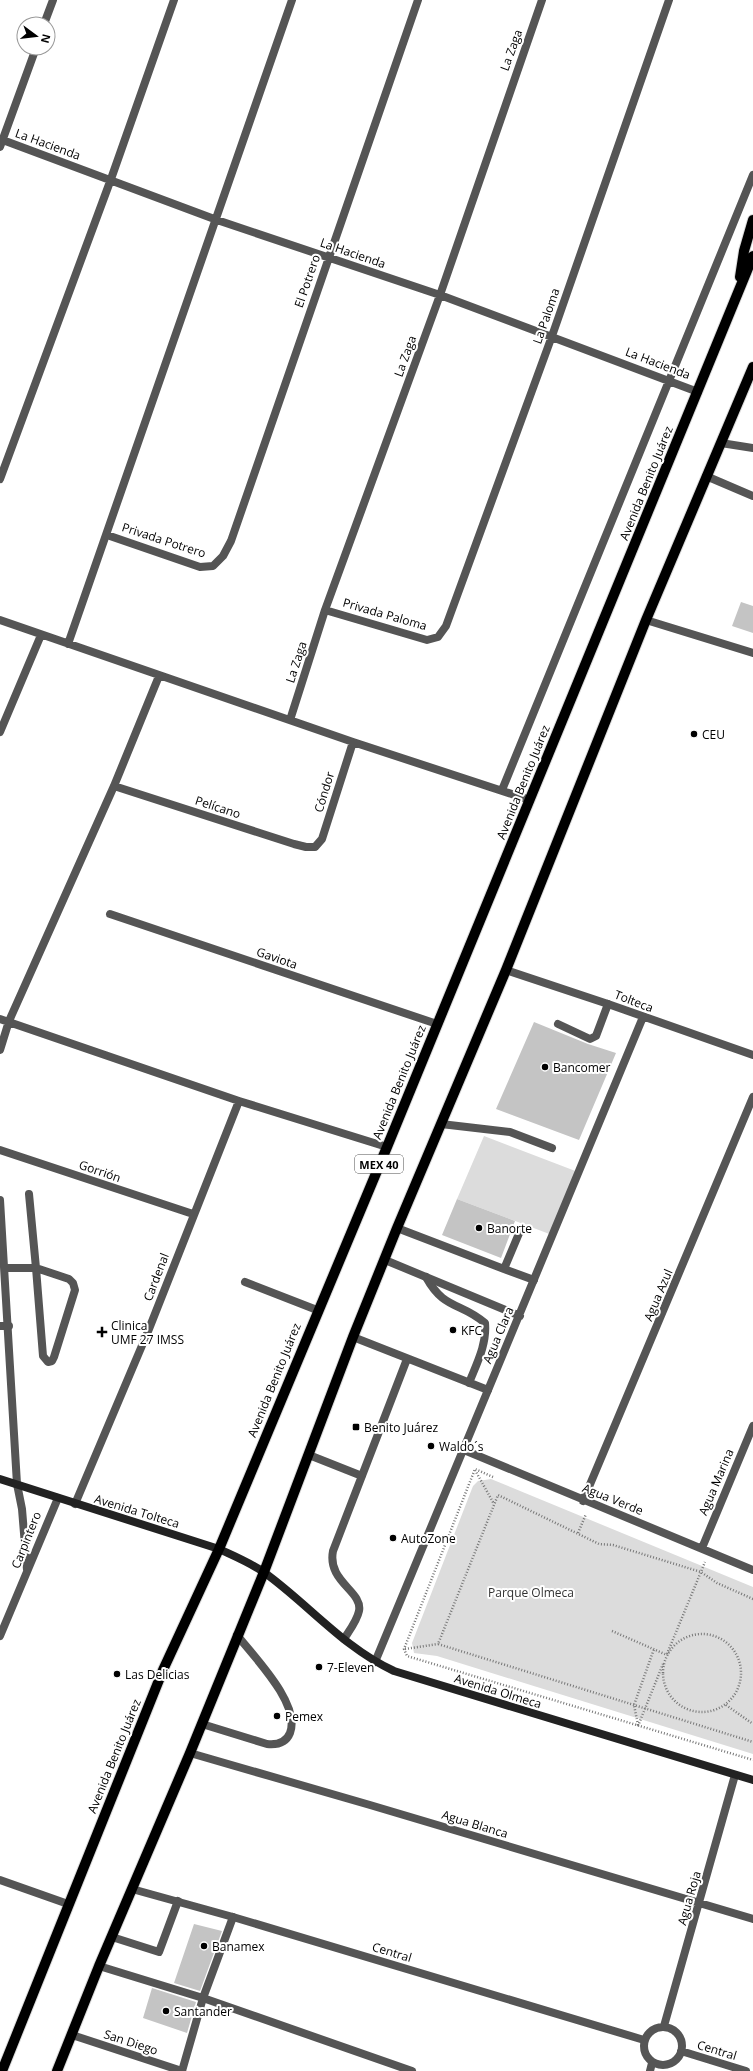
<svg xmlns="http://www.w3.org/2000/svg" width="753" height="2071" font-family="'Open Sans',sans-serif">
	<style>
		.green { fill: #dcdcdc }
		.building { fill: #c4c4c4 }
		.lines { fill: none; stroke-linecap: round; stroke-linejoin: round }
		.primary-casing { stroke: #dbdbdb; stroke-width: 12 }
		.path { stroke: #777; stroke-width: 2.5; stroke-dasharray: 1 2; stroke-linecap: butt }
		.lane { stroke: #555; stroke-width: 8 }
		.street { stroke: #555; stroke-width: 8 }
		.secondary { stroke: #222; stroke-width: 8 }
		.primary { stroke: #000; stroke-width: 10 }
		.poi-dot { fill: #000; stroke: #fff; stroke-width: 1.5 }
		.labels { text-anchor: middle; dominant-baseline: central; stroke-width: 4; stroke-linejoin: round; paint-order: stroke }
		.shield { fill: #fff; stroke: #4c4c4c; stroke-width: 1 }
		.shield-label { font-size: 11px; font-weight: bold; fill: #000 }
		.street-label { font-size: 12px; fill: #000; stroke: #fff }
		.poi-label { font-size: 12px; fill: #000; stroke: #fff; text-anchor: start }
		.park-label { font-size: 12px; fill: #333; stroke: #fff }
	</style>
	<rect width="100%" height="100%" fill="#fff"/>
	<path class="green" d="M484,1136L578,1172L552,1235L457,1199Z
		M491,1479L753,1587V1754L437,1656L414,1653L412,1643L473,1486L478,1481Z"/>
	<path class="building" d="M741,602L753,606V633L732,626Z
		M534,1022L588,1044L616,1053L579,1140L496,1109Z
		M457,1199L515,1221L501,1258L442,1235Z
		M194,1924L222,1931L200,1991L174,1983Z
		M152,1988L196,2002L187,2033L143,2018Z"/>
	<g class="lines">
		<g class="primary-casing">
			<path id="primary" d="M740,277L744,251L753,220
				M2,2071L163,1670L219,1549L387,1147L753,256
				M57,2071L99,1966L190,1753L264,1572L353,1337L397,1228L506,970L646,620L753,367"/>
		</g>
		<path class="path" d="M475,1470L494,1504
			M493,1477L475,1469L404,1649L407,1656L753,1760
			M578,1533L586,1514
			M753,1599L717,1583L701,1572L613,1545L599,1544L498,1495L438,1644L753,1742
			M612,1631L667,1655
			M663 1673a39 39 0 1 1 78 0a39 39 0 1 1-78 0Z
			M405,1649L438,1644
			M667,1654L705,1562
			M726,1705L753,1724
			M638,1725L634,1705L654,1649
			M638,1726L663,1664"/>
		<path class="lane" d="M721,443L753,448
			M706,476L753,496
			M646,620L753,653
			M558,1024L590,1039L596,1036L608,1004
			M441,1124L510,1132L552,1148
			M397,1228L504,1269L520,1231
			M5,1268H36L29,1194
			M36,1268L69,1279L73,1283L75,1290L54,1357L52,1361L48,1362L43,1356Z
			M504,1269L534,1280
			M426,1277C444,1310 461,1302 485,1323C487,1344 477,1363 469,1383
			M245,1282L317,1310
			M0,1326H9
			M353,1337L488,1390
			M309,1455L362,1476
			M344,1639C349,1631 357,1621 359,1611C363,1591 327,1582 333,1551L407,1359
			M202,1724L267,1744C277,1745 286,1743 290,1733C301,1704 254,1657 237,1635
			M112,1937L159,1952L178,1901
			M99,1966L203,1998L412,2071
			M182,2071L203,1998L233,1917"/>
		<path class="street" d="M44,24L53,0
			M0,139L217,220L440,295L698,392
			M0,147L36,48
			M0,479L111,179L174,0
			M107,535L200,567L213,566L223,556L231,541L418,0
			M325,610L427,640L438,637L446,626L552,336L669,0
			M0,620L353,742L530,800
			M68,644L292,0
			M290,720L325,610L440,295L542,0
			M0,732L41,635
			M114,786L294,844L306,847H315L322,839L353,742
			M502,790L753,175
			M110,914L437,1024
			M506,970L608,1004L753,1055
			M0,1019L239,1101L387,1147
			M0,1050L9,1021L114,786L159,676
			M0,1150L193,1214
			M0,1200L17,1484L22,1509L27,1570
			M385,1260L520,1316
			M464,1450L753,1570
			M583,1501L753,1097
			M75,1504L149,1329L239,1101
			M702,1548L753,1426
			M0,1636L58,1498
			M375,1662L643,1017
			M190,1753L370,1805L753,1919
			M0,1880L68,1904
			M132,1889L233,1917L644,2040
			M664,2026L735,1775
			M644 2046a19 19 0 1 1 38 0a19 19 0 1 1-38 0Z
			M72,2035L182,2071
			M681,2051L746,2071
			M650,2071L652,2063"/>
		<path class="secondary" d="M0,1479L219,1549C234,1556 251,1563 265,1573C309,1605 344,1648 394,1671L753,1780"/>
		<use href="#primary" class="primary"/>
	</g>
	<g class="poi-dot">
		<circle cx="694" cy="734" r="4"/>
		<circle cx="545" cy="1067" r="4"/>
		<circle cx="479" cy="1228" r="4"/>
		<circle cx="453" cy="1330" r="4"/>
		<path d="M100 1326h4v4h4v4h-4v4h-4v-4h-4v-4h4z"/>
		<rect x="352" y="1423" width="8" height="8" rx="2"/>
		<circle cx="431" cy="1446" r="4"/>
		<circle cx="393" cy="1538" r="4"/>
		<circle cx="319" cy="1667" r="4"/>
		<circle cx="117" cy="1674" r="4"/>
		<circle cx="277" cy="1716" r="4"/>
		<circle cx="204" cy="1946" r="4"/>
		<circle cx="166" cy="2011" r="4"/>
	</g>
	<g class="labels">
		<rect class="shield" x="355" y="1155" width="48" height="18" rx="3"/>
		<g class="shield-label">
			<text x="379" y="1164">MEX 40</text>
		</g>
		<g class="street-label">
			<text transform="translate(511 50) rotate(-70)">La Zaga</text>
			<text transform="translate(48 144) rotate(20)">La Hacienda</text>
			<text transform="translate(353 253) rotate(19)">La Hacienda</text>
			<text transform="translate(307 281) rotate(-71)">El Potrero</text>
			<text transform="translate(546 316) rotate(-71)">La Paloma</text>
			<text transform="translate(405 356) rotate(-70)">La Zaga</text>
			<text transform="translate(658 363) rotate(21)">La Hacienda</text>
			<text transform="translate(646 483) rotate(-68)">Avenida Benito Juárez</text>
			<text transform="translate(164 540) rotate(18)">Privada Potrero</text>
			<text transform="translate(385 614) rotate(16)">Privada Paloma</text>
			<text transform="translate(296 662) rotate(-72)">La Zaga</text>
			<text transform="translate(523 782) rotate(-68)">Avenida Benito Juárez</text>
			<text transform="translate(324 792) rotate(-73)">Cóndor</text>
			<text transform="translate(218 807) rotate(18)">Pelícano</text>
			<text transform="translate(277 958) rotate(19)">Gaviota</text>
			<text transform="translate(634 1001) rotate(21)">Tolteca</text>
			<text transform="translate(399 1082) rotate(-68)">Avenida Benito Juárez</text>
			<text transform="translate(100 1171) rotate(19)">Gorrión</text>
			<text transform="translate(156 1277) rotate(-69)">Cardenal</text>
			<text transform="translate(658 1295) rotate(-67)">Agua Azul</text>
			<text transform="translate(498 1335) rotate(-67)">Agua Clara</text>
			<text transform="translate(274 1380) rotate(-68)">Avenida Benito Juárez</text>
			<text transform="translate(716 1482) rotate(-67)">Agua Marina</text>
			<text transform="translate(613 1499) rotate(22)">Agua Verde</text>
			<text transform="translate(137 1511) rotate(17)">Avenida Tolteca</text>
			<text transform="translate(26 1540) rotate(-68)">Carpintero</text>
			<text transform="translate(498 1691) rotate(17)">Avenida Olmeca</text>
			<text transform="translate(114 1756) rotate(-68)">Avenida Benito Juárez</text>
			<text transform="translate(475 1824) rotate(17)">Agua Blanca</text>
			<text transform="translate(689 1898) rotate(-74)">Agua Roja</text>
			<text transform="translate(392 1952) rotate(17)">Central</text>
			<text transform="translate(131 2042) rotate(18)">San Diego</text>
			<text transform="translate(717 2050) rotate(17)">Central</text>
		</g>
		<g class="poi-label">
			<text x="702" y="734">CEU</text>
			<text x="553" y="1067">Bancomer</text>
			<text x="487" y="1228">Banorte</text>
			<text x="111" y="1325">Clinica<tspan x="111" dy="14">UMF 27 IMSS</tspan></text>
			<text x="461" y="1330">KFC</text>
			<text x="364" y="1427">Benito Juárez</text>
			<text x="439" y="1446">Waldo´s</text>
			<text x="401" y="1538">AutoZone</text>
			<text x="327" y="1667">7-Eleven</text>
			<text x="125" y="1674">Las Delicias</text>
			<text x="285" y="1716">Pemex</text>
			<text x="212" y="1946">Banamex</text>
			<text x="174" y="2011">Santander</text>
		</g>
		<g class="park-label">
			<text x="531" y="1592">Parque Olmeca</text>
		</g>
	</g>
	<g transform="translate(36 36) rotate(105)"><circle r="19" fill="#ffffff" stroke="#999999"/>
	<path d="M0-3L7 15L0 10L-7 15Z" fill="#000000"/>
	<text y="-6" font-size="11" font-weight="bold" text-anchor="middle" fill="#000000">N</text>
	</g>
</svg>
